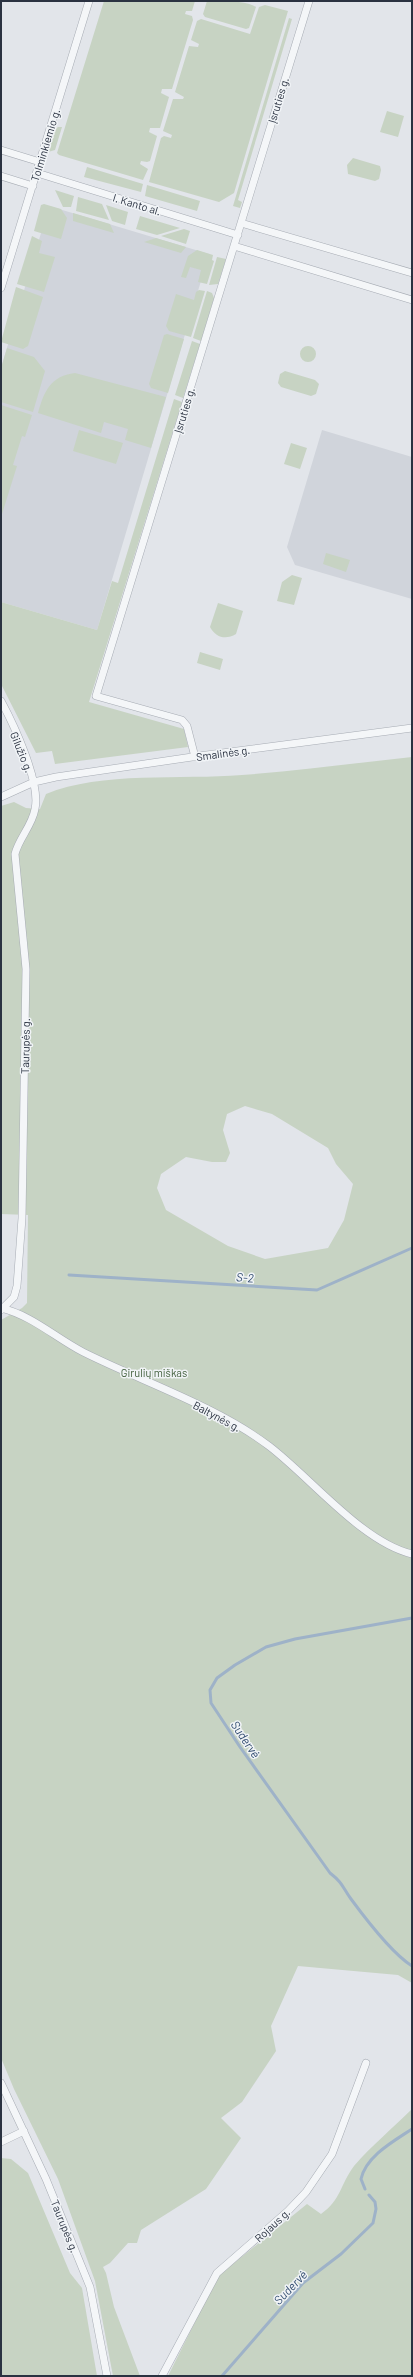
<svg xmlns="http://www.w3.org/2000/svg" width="413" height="2377" font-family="Barlow,sans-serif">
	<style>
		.built { fill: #d0d4db }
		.green { fill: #c7d3c3; fill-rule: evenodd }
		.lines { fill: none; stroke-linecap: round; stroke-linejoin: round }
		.stream { stroke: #9eb2c8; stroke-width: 3 }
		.minor-casing { stroke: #a7acb4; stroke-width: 8 }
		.minor { stroke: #f4f6f8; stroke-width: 7 }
		.labels { text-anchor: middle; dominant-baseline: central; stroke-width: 3; stroke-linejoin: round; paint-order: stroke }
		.street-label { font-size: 11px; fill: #2a3241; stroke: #f1f4f7 }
		.park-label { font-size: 11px; fill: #3e5c38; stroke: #f1f4f7 }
		.water-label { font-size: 12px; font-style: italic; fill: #365073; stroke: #f1f4f7 }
	</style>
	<rect width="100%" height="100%" fill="#e2e5ea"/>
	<path class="built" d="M49,206L209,254L97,630L1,602V368Z
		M322,430L412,457V599L295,565L287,547Z"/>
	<path class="green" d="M104,1H195L192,11H186L185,14L192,16L193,20L172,89H162L161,93L169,97L160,128H150L149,132L157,136L150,161L147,162L141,161L140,164L148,169L143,180L59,155L57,153Z
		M207,1C220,1 246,0 256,7L249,28L246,29L205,17L203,14Z
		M265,5L288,11L234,193L219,202L149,182L161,138L164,136L171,138L172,135L163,131L173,99H183L184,97L175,92L189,46L198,47L199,44L191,40L197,21L201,19L250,34L259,7Z
		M289,18L292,19L238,200L242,202L240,208L233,206Z
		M387,111L404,116L398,137L380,132Z
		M58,127H62L55,150L48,152L54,130Z
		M353,158L380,166L381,170L379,179L375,181L348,174L347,165Z
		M87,167L143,184L141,192L84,177Z
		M147,185L200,201L197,211L145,196Z
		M55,190L74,196L71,207H63Z
		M78,197L102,204L109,220L76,211Z
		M44,204L61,209L67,218L61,239L34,231L41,205Z
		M106,205L128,212L125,225L112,221Z
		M73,213L110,224L114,233L73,221Z
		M140,216L180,228L157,235L136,229Z
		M184,229L190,231L186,244L161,236Z
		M32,236L42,241L39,253L55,257L44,292L17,284Z
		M156,238L186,247L181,253L144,242Z
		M197,250L213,255L212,260L214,261L207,284L198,282L201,270L190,267L186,278L181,277L188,256Z
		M217,257L226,259L218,284L209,285Z
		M16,287L43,297L28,346L23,349L1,342Z
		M199,290L205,291L191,337L169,331L166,326L176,294L194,300L196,292Z
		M207,291L212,293L214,298L201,341L193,338Z
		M167,334L184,339L168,393L151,388L149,384L164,335Z
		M192,341L200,344L183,398L175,395Z
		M300 354a8 8 0 1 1 16 0a8 8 0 1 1-16 0Z
		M7,348L34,357L45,371L33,412L1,402V368Z
		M285,371L315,380L319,384L316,394L311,396L281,387L278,383L280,374Z
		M75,373L166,397L151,448L125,440L128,429L104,422L101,433L38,413C44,392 50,376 75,373Z
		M174,399L182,402L89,702L184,729L188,747L55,764L52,751L36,753L1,684V602L97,630L112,581L118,583Z
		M1,405L32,415L25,437L22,436L13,465L17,466L2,514Z
		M79,430L123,443L116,464L73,451Z
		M291,443L307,448L300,469L284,464Z
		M326,553L350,560L346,572L323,564Z
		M292,575L302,578L294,605L277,601L282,582Z
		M218,603L243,611L236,634C226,640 216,638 210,627Z
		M200,652L223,659L220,670L197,663Z
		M412,757V1983L398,1975L298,1966L271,2026L276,2051L242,2102L221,2118L241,2138L206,2189L141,2230L137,2243H128L110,2263L103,2267L106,2273L114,2307L140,2376H113L95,2281L58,2179L14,2089L1,2058V1320L22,1308L27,1303L28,1215L1,1214V806L14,802L26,808L40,809L46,794C101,771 182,780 242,775C298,771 355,763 412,757ZM245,1106L272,1114L328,1148L336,1164L353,1184L344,1220L328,1248L265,1259L228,1246L166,1210L157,1188L161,1174L186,1157L212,1162H226L230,1153L223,1130L227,1114Z
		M412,2109V2376H168L218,2276L307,2204L321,2214C341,2200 340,2185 354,2166C371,2146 393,2128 412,2109Z
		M1,2158L11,2159L28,2173L70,2273L82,2288L97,2376H1Z"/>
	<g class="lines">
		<path class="stream" d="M69,1275L317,1290L412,1248
			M412,1618L295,1639L266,1647L235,1665L217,1678L210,1690L211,1703L240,1747L330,1873C344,1884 342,1887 351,1899C365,1918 393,1954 412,1966
			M365,2189L361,2179C366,2156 394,2141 412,2129
			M222,2376L303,2283L341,2254L373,2223L376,2209L375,2202L369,2195"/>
		<g class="minor-casing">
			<path id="minor" d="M1,150L40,162
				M37,173L238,235
				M1,176L33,186
				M241,223L412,273
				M234,246L412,300
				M1,288L89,1
				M1,701C14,725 41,783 35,809C32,826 19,838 15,854L26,969L22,1218L17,1286L14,1297L1,1310
				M195,757L187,726L182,720L96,696L309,1
				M1,797L34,782L56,777L199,756L412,728
				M1,1308C31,1315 56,1338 83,1352C143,1382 216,1406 269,1446C311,1478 362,1542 412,1554
				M1,2083L46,2179L90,2287L107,2376
				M1,2142L24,2131
				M162,2376L217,2273L288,2211L306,2192L332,2154L366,2063"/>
		</g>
		<use href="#minor" class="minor"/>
	</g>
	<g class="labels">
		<g class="street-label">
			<text transform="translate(278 100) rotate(-73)">Įsruties g.</text>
			<text transform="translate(45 145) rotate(-73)">Tolminkiemio g.</text>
			<text transform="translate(137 204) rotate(17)">I. Kanto al.</text>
			<text transform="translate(184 410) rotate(-73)">Įsruties g.</text>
			<text transform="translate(22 752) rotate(68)">Gilužio g.</text>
			<text transform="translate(223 753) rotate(-8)">Smalinės g.</text>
			<text transform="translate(25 1046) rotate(-89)">Taurupės g.</text>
			<text transform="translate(217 1416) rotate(28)">Baltynės g.</text>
			<text transform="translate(272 2225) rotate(-43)">Rojaus g.</text>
			<text transform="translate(65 2226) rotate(68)">Taurupės g.</text>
		</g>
		<g class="park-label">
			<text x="154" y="1372">Girulių miškas</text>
		</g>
		<g class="water-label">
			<text transform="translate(245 1277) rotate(4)">S-2</text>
			<text transform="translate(246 1739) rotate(56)">Sudervė</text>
			<text transform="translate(290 2287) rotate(-46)">Sudervė</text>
		</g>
	</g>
	<rect width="413" height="2377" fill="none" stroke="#2a3241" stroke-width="4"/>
</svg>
